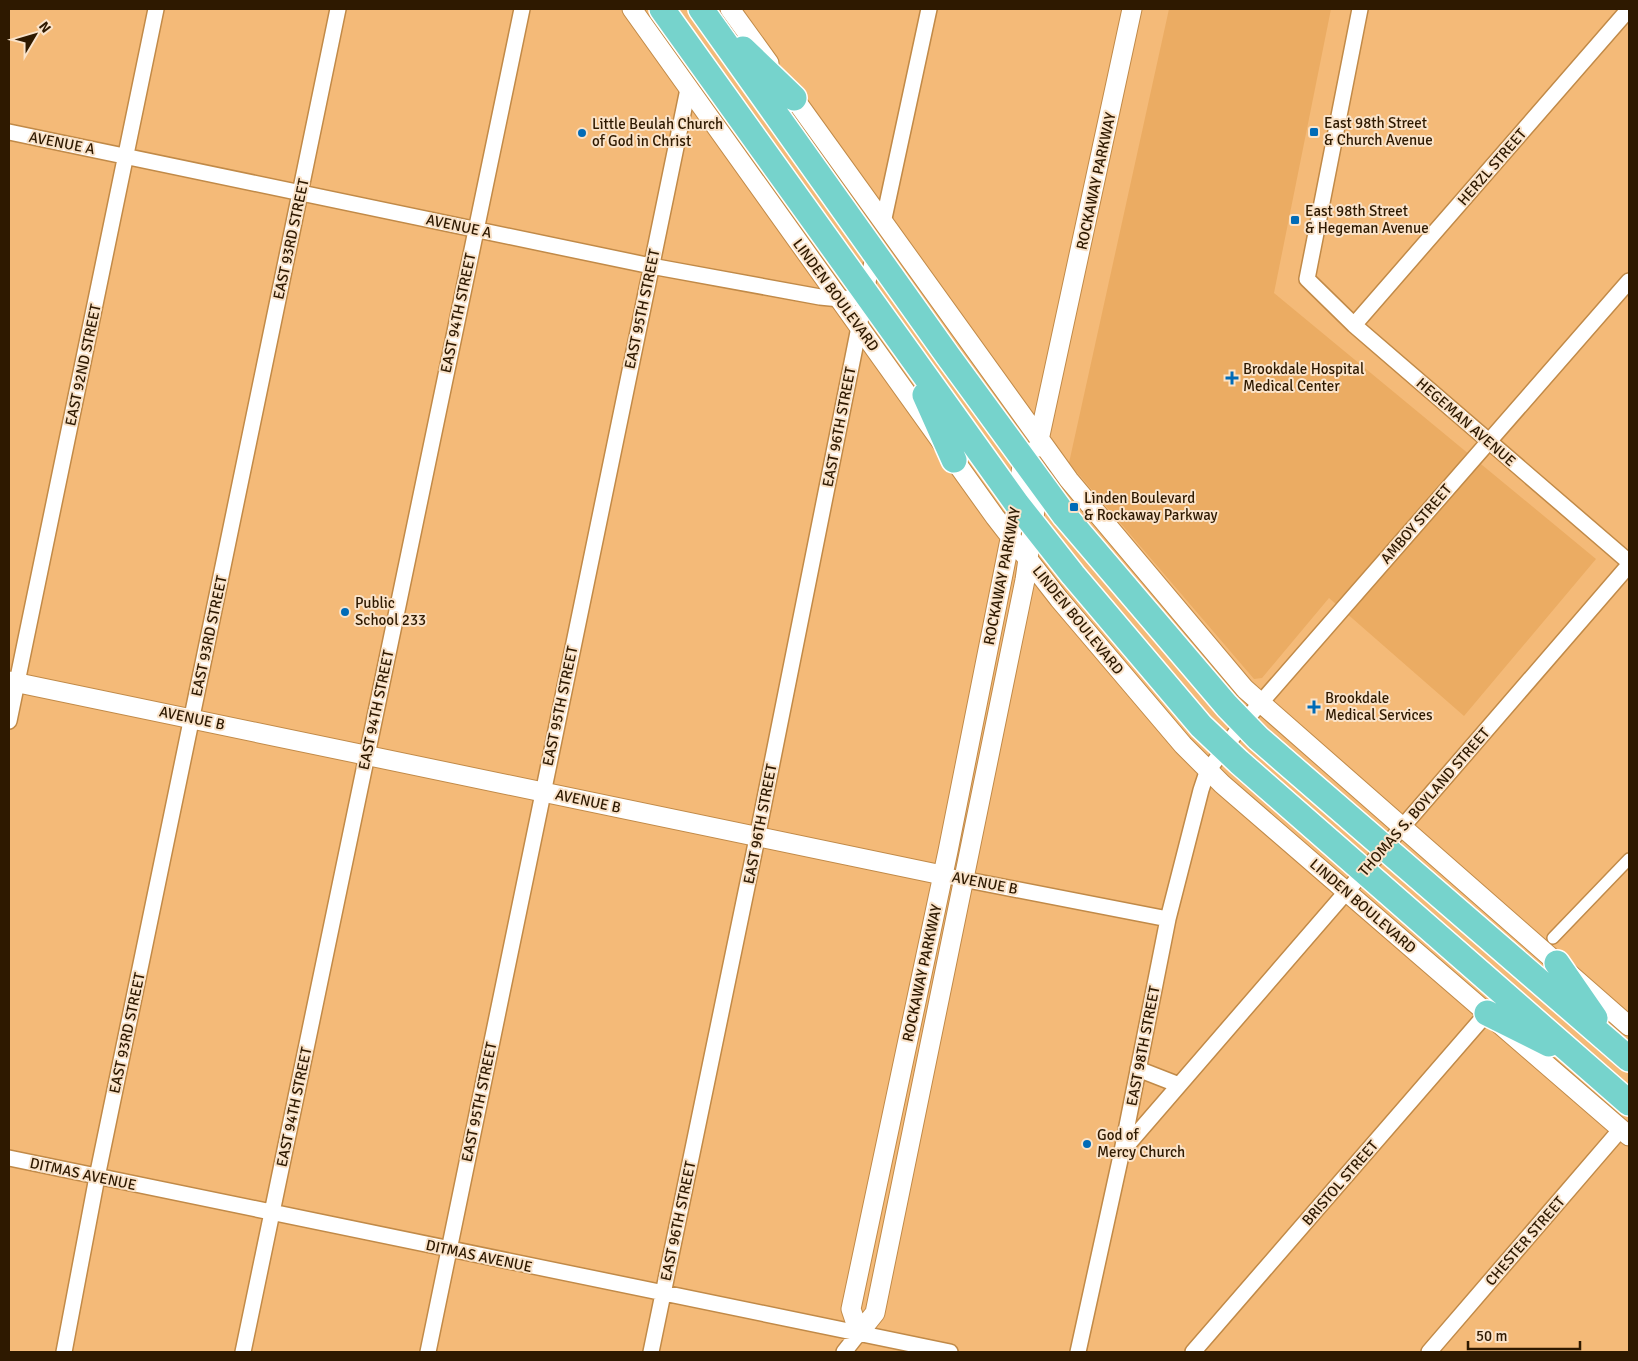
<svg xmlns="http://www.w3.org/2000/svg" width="1638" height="1361" font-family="Signika,sans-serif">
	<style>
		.built { fill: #ebac63 }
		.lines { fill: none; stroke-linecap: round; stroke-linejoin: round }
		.pedestrian-casing { stroke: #c18a48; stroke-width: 14 }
		.minor-casing { stroke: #c18a48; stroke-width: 18 }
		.tertiary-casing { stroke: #c18a48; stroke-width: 21 }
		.trunk-casing { stroke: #fff; stroke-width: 28 }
		.pedestrian { stroke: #fff; stroke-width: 11 }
		.minor { stroke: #fff; stroke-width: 15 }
		.tertiary { stroke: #fff; stroke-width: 19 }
		.trunk { stroke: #76d3cc; stroke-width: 25 }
		.poi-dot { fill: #006bb7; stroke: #fae3c9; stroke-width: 2 }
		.labels { text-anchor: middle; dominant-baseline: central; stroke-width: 4; stroke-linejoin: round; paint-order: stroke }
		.poi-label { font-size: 15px; fill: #2e1900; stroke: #fae3c9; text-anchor: start }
		.street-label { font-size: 15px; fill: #2e1900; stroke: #fae3c9 }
	</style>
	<rect width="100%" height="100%" fill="#f4ba78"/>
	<path class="built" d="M1169,9H1331L1274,293L1596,559L1464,716L1329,598L1262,678L1254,679L1069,463Z"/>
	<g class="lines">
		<g class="pedestrian-casing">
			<path id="pedestrian" d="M1553,938L1629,859"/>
		</g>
		<g class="minor-casing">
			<path id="minor" d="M1360,9L1307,279L1354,325L1629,562
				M9,132L651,266L820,297L840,299L866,296
				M883,223L929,9
				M1354,325L1629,9
				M9,721L156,9
				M942,875L1168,919
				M1138,1069L1179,1085
				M1123,1150L1629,565
				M9,1158L950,1352
				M64,1352L97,1177L338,9
				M243,1352L522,9
				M428,1352L688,89
				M651,1352L754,853L874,252
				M844,1352L859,1333
				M1078,1352L1122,1151L1168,919L1201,790L1207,772L1243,723L1629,281
				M1193,1352L1487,1013
				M1429,1352L1621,1129"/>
		</g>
		<g class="tertiary-casing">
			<path id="tertiary" d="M632,9L995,517L1059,599L1183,745L1222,784L1629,1136
				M730,9L769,63
				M786,87L1069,480L1245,689L1629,1026
				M1040,447L1039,440L1132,9
				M9,681L942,875
				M859,1333L875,1313L1025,580L1040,475
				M859,1333L851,1309L948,851L1017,504L1023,457L1028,452"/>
		</g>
		<g class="trunk-casing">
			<path id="trunk" d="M662,9L1017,504L1073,575L1201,726L1239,762L1629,1103
				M701,9L948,356L1065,516L1227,706L1258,738L1629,1059
				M743,49L794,98
				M925,395L954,460
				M1557,963L1595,1018
				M1487,1013L1549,1044"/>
		</g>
		<use href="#pedestrian" class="pedestrian"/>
		<use href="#minor" class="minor"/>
		<use href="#tertiary" class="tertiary"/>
		<use href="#trunk" class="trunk"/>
	</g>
	<g class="poi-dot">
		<rect x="1309" y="127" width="10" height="10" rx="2.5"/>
		<circle cx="582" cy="133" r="5"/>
		<rect x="1290" y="215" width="10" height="10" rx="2.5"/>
		<path d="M1229.5 370.5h5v5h5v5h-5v5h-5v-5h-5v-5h5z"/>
		<rect x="1069" y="502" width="10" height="10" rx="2.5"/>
		<circle cx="345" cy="612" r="5"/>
		<path d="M1311.5 699.5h5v5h5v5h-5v5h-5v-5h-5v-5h5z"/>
		<circle cx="1087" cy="1144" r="5"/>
	</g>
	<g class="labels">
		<g class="poi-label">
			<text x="1324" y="123">East 98th Street<tspan x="1324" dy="17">&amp; Church Avenue</tspan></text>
			<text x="592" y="124">Little Beulah Church<tspan x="592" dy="17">of God in Christ</tspan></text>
			<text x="1305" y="211">East 98th Street<tspan x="1305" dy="17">&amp; Hegeman Avenue</tspan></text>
			<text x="1243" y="369">Brookdale Hospital<tspan x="1243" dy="17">Medical Center</tspan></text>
			<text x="1084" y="498">Linden Boulevard<tspan x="1084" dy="17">&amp; Rockaway Parkway</tspan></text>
			<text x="355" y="603">Public<tspan x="355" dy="17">School 233</tspan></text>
			<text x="1325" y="698">Brookdale<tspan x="1325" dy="17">Medical Services</tspan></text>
			<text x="1097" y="1135">God of<tspan x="1097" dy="17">Mercy Church</tspan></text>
		</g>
		<g class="street-label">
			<text transform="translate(62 143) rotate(11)">AVENUE A</text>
			<text transform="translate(1492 167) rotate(-49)">HERZL STREET</text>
			<text transform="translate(1096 181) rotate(-78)">ROCKAWAY PARKWAY</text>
			<text transform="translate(459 226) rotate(12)">AVENUE A</text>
			<text transform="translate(291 239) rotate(-78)">EAST 93RD STREET</text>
			<text transform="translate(836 295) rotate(54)">LINDEN BOULEVARD</text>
			<text transform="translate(642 309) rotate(-78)">EAST 95TH STREET</text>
			<text transform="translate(458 313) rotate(-78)">EAST 94TH STREET</text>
			<text transform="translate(83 365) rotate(-78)">EAST 92ND STREET</text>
			<text transform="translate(1466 422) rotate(41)">HEGEMAN AVENUE</text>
			<text transform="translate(839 427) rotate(-79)">EAST 96TH STREET</text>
			<text transform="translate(1416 524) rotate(-49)">AMBOY STREET</text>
			<text transform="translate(1002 576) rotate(-79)">ROCKAWAY PARKWAY</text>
			<text transform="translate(1078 620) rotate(51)">LINDEN BOULEVARD</text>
			<text transform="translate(209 636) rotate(-78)">EAST 93RD STREET</text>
			<text transform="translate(560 706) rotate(-78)">EAST 95TH STREET</text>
			<text transform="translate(376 710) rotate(-78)">EAST 94TH STREET</text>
			<text transform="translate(192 718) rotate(12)">AVENUE B</text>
			<text transform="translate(588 801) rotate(12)">AVENUE B</text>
			<text transform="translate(1424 802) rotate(-49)">THOMAS S. BOYLAND STREET</text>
			<text transform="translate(760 824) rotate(-79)">EAST 96TH STREET</text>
			<text transform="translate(985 883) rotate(11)">AVENUE B</text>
			<text transform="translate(1363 906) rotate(41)">LINDEN BOULEVARD</text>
			<text transform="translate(922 973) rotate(-78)">ROCKAWAY PARKWAY</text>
			<text transform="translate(127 1033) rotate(-78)">EAST 93RD STREET</text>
			<text transform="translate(1143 1046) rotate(-79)">EAST 98TH STREET</text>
			<text transform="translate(479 1102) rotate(-78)">EAST 95TH STREET</text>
			<text transform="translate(294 1107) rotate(-78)">EAST 94TH STREET</text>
			<text transform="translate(83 1174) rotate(12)">DITMAS AVENUE</text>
			<text transform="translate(1340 1183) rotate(-49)">BRISTOL STREET</text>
			<text transform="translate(678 1221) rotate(-78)">EAST 96TH STREET</text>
			<text transform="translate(1525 1241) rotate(-49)">CHESTER STREET</text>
			<text transform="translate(479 1256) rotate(12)">DITMAS AVENUE</text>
		</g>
	</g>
	<rect width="1638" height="1361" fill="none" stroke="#2e1900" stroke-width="20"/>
	<g transform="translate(35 35) rotate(52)" stroke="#fae3c9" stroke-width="4" paint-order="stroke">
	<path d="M0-4L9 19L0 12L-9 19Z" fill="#2e1900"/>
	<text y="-8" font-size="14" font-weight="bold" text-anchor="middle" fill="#2e1900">N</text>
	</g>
	<path d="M1468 1341v8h112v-8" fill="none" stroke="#2e1900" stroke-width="2.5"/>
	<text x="1476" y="1341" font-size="15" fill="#2e1900" stroke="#fae3c9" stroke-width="4" paint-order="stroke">50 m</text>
</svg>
